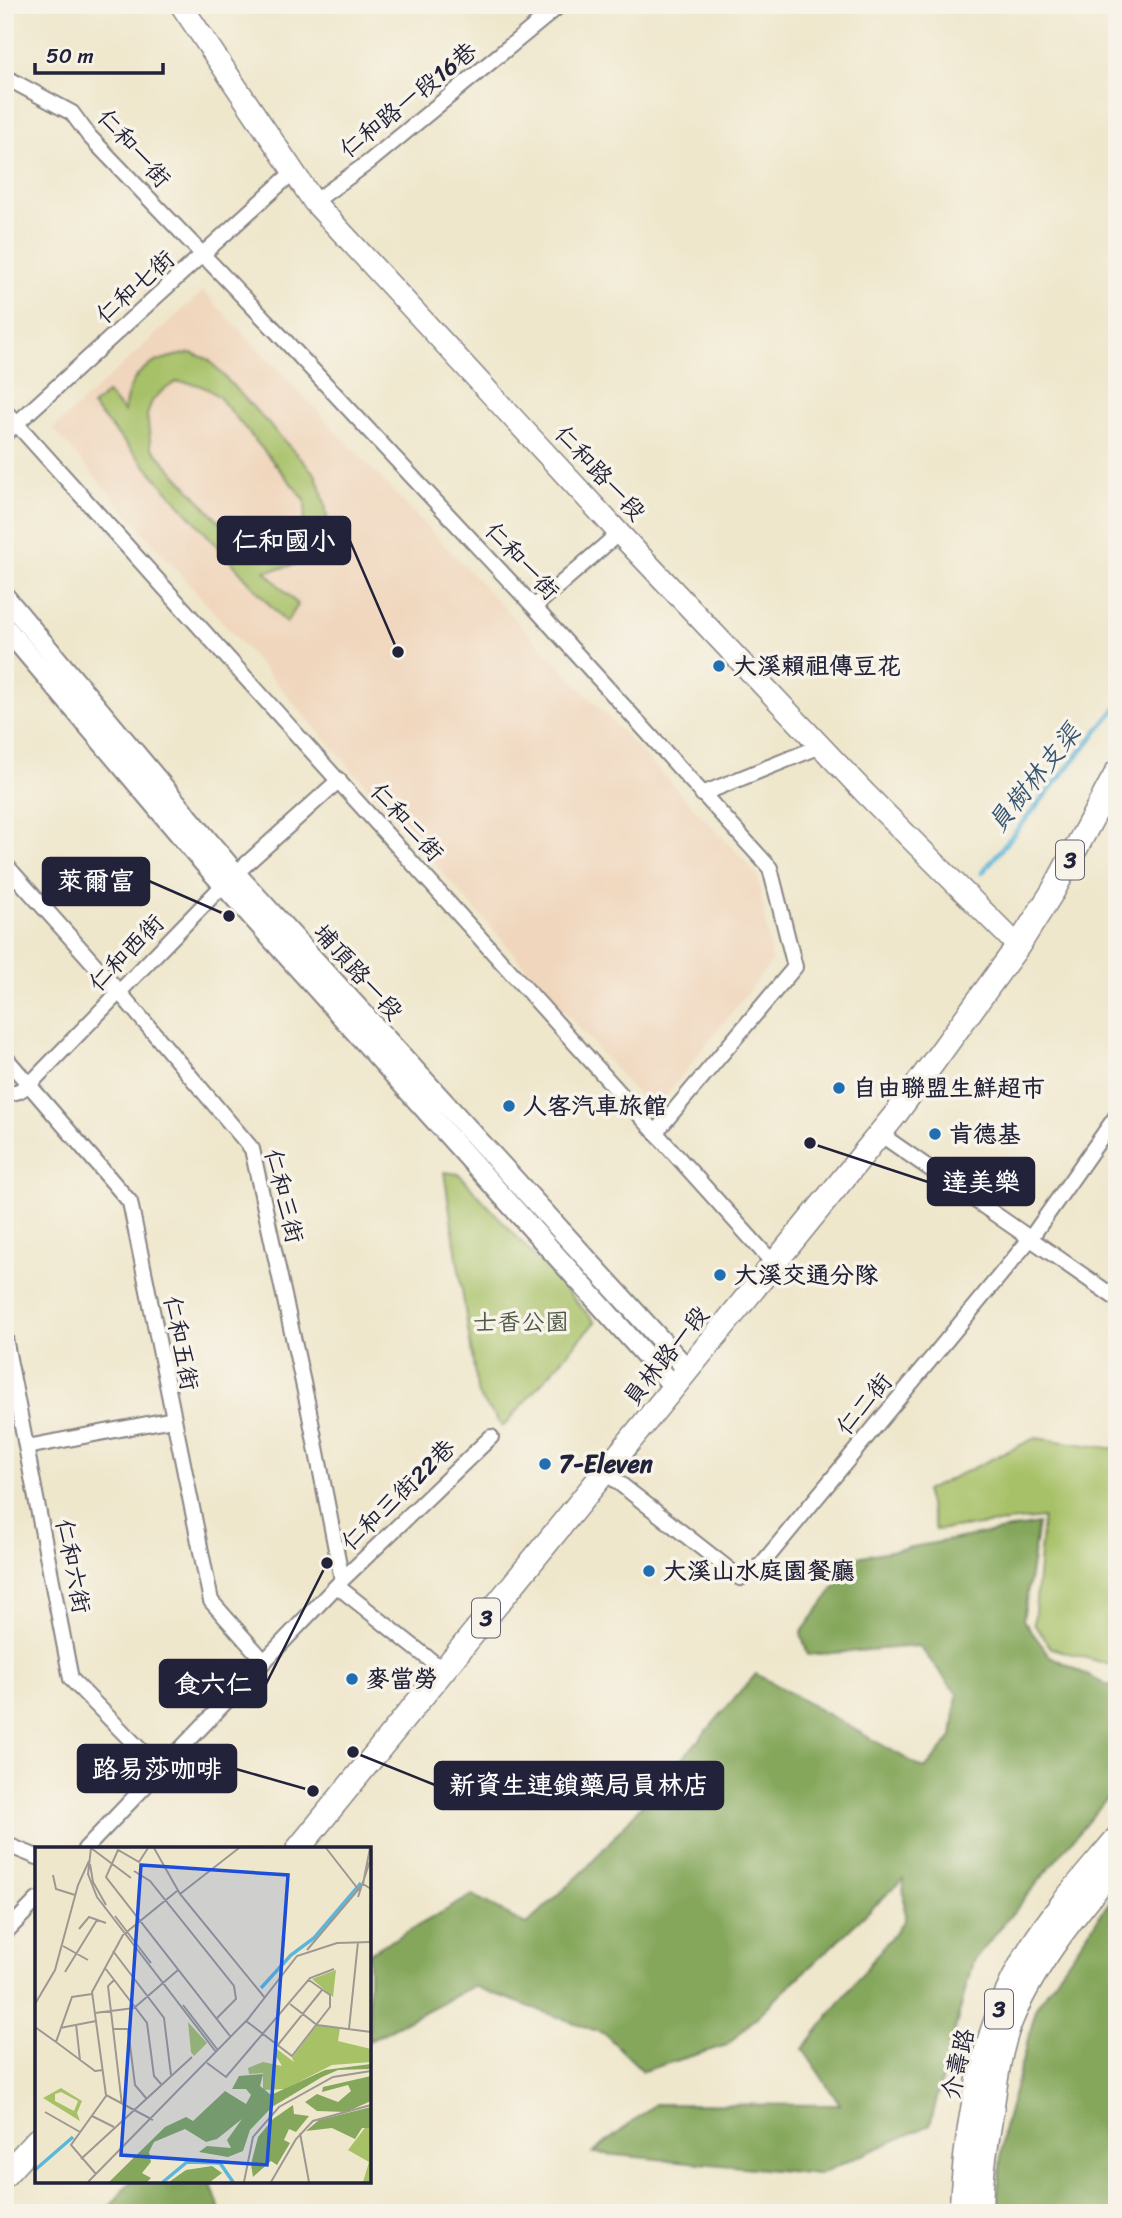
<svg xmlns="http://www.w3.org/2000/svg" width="1122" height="2218" font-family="Sriracha,'LXGW WenKai TC',sans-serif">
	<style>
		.built { fill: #f0d6bc }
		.green { fill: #a7c167; stroke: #647251; stroke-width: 2; fill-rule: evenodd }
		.forest { fill: #85a75c; stroke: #54644c; stroke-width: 2 }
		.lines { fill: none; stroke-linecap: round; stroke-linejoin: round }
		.stream { stroke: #5cb6da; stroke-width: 5 }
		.minor-casing { stroke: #888484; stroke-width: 18 }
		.tertiary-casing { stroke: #888484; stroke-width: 23 }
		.secondary-casing { stroke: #888484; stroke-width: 24 }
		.primary-casing { stroke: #888484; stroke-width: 26 }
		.minor { stroke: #fff; stroke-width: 14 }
		.tertiary { stroke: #fff; stroke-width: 19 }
		.secondary { stroke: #fff; stroke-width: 21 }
		.primary { stroke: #fff; stroke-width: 23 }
		.poi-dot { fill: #1f6fb2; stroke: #f7f3e8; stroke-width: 2.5 }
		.labels { text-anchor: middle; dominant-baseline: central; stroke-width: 7; stroke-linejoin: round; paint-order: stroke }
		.shield { fill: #f7f3e8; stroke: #62616f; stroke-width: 2 }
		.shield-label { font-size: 23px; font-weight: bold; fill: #22223b }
		.street-label { font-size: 24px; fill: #22223b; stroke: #f7f3e8 }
		.poi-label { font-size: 24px; font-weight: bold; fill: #22223b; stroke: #f7f3e8; text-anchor: start }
		.park-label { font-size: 24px; fill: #515a4a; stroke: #f7f3e8 }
		.water-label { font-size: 26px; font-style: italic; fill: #365673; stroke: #f7f3e8 }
		.inset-river { fill: none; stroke: #5cb6da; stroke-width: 3.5 }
		.inset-road { fill: none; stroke: #9d9892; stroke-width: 2 }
		.view { fill: #1d4ed8; fill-opacity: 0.15; stroke: #1d4ed8; stroke-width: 3.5 }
		.inset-edge { fill: none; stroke: #22223b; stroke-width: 3.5 }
		.leader { fill: none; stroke: #22223b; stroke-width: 2.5 }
		.callout-dot { fill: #22223b; stroke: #f7f3e8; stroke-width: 2.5 }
		.callout { fill: #22223b; stroke: #22223b; stroke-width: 2.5 }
		.callout-label { font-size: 26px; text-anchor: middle; font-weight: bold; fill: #fff }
	</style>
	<rect width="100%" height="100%" fill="#f7f3e8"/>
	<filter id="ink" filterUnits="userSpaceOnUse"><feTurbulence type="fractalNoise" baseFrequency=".0143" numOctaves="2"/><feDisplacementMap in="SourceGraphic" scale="14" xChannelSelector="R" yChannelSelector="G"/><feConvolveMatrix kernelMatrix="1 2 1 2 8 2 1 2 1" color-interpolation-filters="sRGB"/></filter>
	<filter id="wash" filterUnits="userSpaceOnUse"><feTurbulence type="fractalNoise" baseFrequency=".00686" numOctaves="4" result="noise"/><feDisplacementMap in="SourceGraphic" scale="28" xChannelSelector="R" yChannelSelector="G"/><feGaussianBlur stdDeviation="1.57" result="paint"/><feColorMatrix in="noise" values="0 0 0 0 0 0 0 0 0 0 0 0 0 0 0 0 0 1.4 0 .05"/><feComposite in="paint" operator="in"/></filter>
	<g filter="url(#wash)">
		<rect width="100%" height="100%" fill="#efe7cc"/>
		<path class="built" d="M203,291L758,875L772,962L653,1112L53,429Z"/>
		<path class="green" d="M191,353L208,359L315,474C339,531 331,563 265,571L298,605L286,623L92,406L107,393L124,412C129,369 151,359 191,353ZM176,382C194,382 205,386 219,397L305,500C307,524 298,547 272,553C271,553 262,556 261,555C256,555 249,551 244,549L151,447L147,415L152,401L162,391Z
			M444,1172L459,1174L595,1322L503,1427L478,1395Z
			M1035,1438L1117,1449V1665L1114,1666L1051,1648L1034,1624L1043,1518L936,1530L925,1491Z"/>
		<path class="forest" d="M1038,1524L1023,1620L1050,1656L1108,1686L1117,1682V1786L973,1961L930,2125L819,2174L593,2153L655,2104L840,2105L803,2049L905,1919L903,1879L727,2045L643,2071L605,2034L473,1986L369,2041V1953L473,1895L526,1925L586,1869L756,1674L925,1769L952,1737L957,1694L919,1646L808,1655L801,1633L857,1557Z
			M1117,1891V2213H996L1003,2132L1037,2006Z
			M131,2181H210L221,2213H105Z"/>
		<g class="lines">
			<path class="stream" d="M982,873L1117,707"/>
		</g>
	</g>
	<g filter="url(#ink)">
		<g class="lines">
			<g class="minor-casing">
				<path id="minor" d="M5,77L72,113L89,136L276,331L534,607L770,868L795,967L656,1132
					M314,202L369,162L560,5
					M5,411L774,1264
					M5,434L293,172
					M534,607L619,533
					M702,794L821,746
					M5,864L120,993L252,1149L307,1401L342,1580
					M5,1057L130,1202L211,1601L264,1661
					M5,1095L19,1091L30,1084L223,885L339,780
					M880,1134L1117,1299
					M5,1338L71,1679L160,1770
					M27,1447L173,1419
					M605,1472L740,1578L761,1565L1030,1239L1117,1115
					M337,1586L443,1670
					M5,1844L37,1857
					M85,1849L342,1580L491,1437
					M5,1933L37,1900"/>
			</g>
			<g class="tertiary-casing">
				<path id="tertiary" d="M5,597L236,874L688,1370
					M5,627L203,862L674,1387"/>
			</g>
			<g class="secondary-casing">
				<path id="secondary" d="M181,5L314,202L619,533L865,793L1018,946"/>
			</g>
			<g class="primary-casing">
				<path id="primary" d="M298,1849L895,1115L1018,946L1053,891L1117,772
					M5,2175L37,2140
					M961,2213C966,2122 982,2026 1031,1947C1056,1908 1087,1874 1117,1838
					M981,2213C980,2183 985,2152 990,2122C995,2090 998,2054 1010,2023C1034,1964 1077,1912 1117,1864"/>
			</g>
			<use href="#minor" class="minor"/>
			<use href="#tertiary" class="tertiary"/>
			<use href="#secondary" class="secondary"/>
			<use href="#primary" class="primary"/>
		</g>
	</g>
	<g class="poi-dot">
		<circle cx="719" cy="666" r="7"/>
		<circle cx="839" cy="1088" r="7"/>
		<circle cx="509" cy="1106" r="7"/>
		<circle cx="935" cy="1134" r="7"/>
		<circle cx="720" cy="1275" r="7"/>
		<circle cx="545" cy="1464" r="7"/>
		<circle cx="649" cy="1571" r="7"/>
		<circle cx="352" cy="1679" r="7"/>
	</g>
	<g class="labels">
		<g class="shield">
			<rect x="1056" y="840.5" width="28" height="39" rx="5"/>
			<rect x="472" y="1598.5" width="28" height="39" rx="5"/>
			<rect x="985" y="1989.5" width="28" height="39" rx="5"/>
		</g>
		<g class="shield-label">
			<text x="1070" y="860">3</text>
			<text x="486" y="1618">3</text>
			<text x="999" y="2009">3</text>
		</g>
		<g class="street-label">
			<text transform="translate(408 100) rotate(-39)">仁和路一段16巷</text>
			<text transform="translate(134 148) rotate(48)">仁和一街</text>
			<text transform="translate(135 287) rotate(-42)">仁和七街</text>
			<text transform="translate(600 473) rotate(47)">仁和路一段</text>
			<text transform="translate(522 561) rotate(47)">仁和一街</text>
			<text transform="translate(407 822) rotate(48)">仁和二街</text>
			<text transform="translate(126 953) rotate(-46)">仁和西街</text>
			<text transform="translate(358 972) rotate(48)">埔頂路一段</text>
			<text transform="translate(284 1196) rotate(76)">仁和三街</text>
			<text transform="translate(181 1343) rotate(79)">仁和五街</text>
			<text transform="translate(666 1356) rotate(-51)">員林路一段</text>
			<text transform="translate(864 1404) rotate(-50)">仁二街</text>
			<text transform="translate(398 1495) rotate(-44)">仁和三街22巷</text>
			<text transform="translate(73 1566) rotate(79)">仁和六街</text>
			<text transform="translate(958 2064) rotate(-77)">介壽路</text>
		</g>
		<g class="poi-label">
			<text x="733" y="666">大溪賴祖傳豆花</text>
			<text x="853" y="1088">自由聯盟生鮮超市</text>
			<text x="523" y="1106">人客汽車旅館</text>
			<text x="949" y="1134">肯德基</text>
			<text x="734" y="1275">大溪交通分隊</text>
			<text x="559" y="1464">7-Eleven</text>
			<text x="663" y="1571">大溪山水庭園餐廳</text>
			<text x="366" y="1679">麥當勞</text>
		</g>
		<g class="park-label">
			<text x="521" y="1322">士香公園</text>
		</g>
		<g class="water-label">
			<text transform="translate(1034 778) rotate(-51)">員樹林支渠</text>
		</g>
	</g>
	<g transform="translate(35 1847)">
		<rect width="336" height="336" fill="#efe7cc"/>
		<path d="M301,123L298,150L277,132ZM153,175L172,196L159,209L156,205ZM282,178L305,181L303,194L336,202V215L297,218L250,242L228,243V226L214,227L213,221L228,215L247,219L239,206L242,202L259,215L257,211ZM26,241L47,254L42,266L45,274L8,251ZM26,245L43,254L39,264L20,254V247ZM336,273V335H328L334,315L313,303Z" fill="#a7c167" fill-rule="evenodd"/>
		<path d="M336,217L334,222L303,223L287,230L237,260L215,283L208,304L193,310L164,305L172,299L196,301L192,293L207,272L182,292L171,295L150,282L119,295L114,305L116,315L107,326L116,331L112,335H74L130,280L151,270L158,274L190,244L211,257L216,248L211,242H197L204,229L228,227L225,239L236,248L290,223ZM336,229V254L311,265L282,264L270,255L282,247L303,255L316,244L313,238L287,245L288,240ZM258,258L259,267L274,269L261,285L254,282L249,293L255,296L242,318L236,314L218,330L216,317L223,290L238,272ZM336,260V281H327L320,292L297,281L271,284L284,273ZM177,319L187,326L175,335H134L151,323Z" fill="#85a75c"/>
		<path class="inset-river" d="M226,141L256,108L279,91L326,36M0,323L38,290M128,335L152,315L185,316L198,335"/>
		<path class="inset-road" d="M56,1L53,27L62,50L181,205M56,1L96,31M113,1L104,15L83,3L71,30L195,189M119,1L145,47L230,151M291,1L323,42M55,17L58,35L71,58M99,24L115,34L199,139L201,152L181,172M18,28L21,42L40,48M328,37L336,42L335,94M328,37L335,1M145,47L204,1M323,50L336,11M80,69L116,116M44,82L54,70L71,76M28,99L53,113M272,103L328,37M78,104L129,171L136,228M70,121L112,176L119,229L126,237M30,125L62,73M79,133L73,139L87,258M57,147L37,150L21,195L60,224L68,223M0,157L20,123L43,38L54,14M255,157L282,178L336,185M148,158L182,202M60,166L99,161L143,123M211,174L257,209L295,160V148L274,133M41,177L45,213M0,180L21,195M25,181L61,174M78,182H93L100,238L111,251M314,182L323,95M242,199L287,143M172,216L191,230L275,131L299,122M10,265L45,285M57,269L79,280M118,273L71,248L57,145L88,88L142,44M265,286L274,335M46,312L157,210M61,327L36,298L71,249M53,335L213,172L262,109L302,96L336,95M209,335L218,290L244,260L298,230L336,224M236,335L261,292L278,274L336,258"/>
		<path class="view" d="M106,18L253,28L232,318L86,308Z"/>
		<rect width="336" height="336" class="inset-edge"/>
	</g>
	<path class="leader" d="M398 652L350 541M229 916L149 881M810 1143L928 1182M327 1563L266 1684M313 1791L236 1769M353 1752L435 1785"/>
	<g class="callout-dot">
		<circle cx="398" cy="652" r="7"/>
		<circle cx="229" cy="916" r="7"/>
		<circle cx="810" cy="1143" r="7"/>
		<circle cx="327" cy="1563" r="7"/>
		<circle cx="313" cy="1791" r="7"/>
		<circle cx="353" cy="1752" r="7"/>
	</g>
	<g class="callout">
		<rect x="218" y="517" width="132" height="47" rx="7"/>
		<rect x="43" y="858" width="106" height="47" rx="7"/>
		<rect x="928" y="1158" width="106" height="47" rx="7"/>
		<rect x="160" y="1660" width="106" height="47" rx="7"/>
		<rect x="78" y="1745" width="158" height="47" rx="7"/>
		<rect x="435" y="1762" width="288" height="47" rx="7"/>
	</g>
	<g class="callout-label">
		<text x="284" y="550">仁和國小</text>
		<text x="96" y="890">萊爾富</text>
		<text x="981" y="1191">達美樂</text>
		<text x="213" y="1693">食六仁</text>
		<text x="157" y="1778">路易莎咖啡</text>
		<text x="579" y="1794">新資生連鎖藥局員林店</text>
	</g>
	<rect width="1122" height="2218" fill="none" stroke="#f7f3e8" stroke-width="28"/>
	<path d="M35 63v10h128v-10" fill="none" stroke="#22223b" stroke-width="3.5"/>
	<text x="46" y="63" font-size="21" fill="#22223b" stroke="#f7f3e8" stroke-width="5" paint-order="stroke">50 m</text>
</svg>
